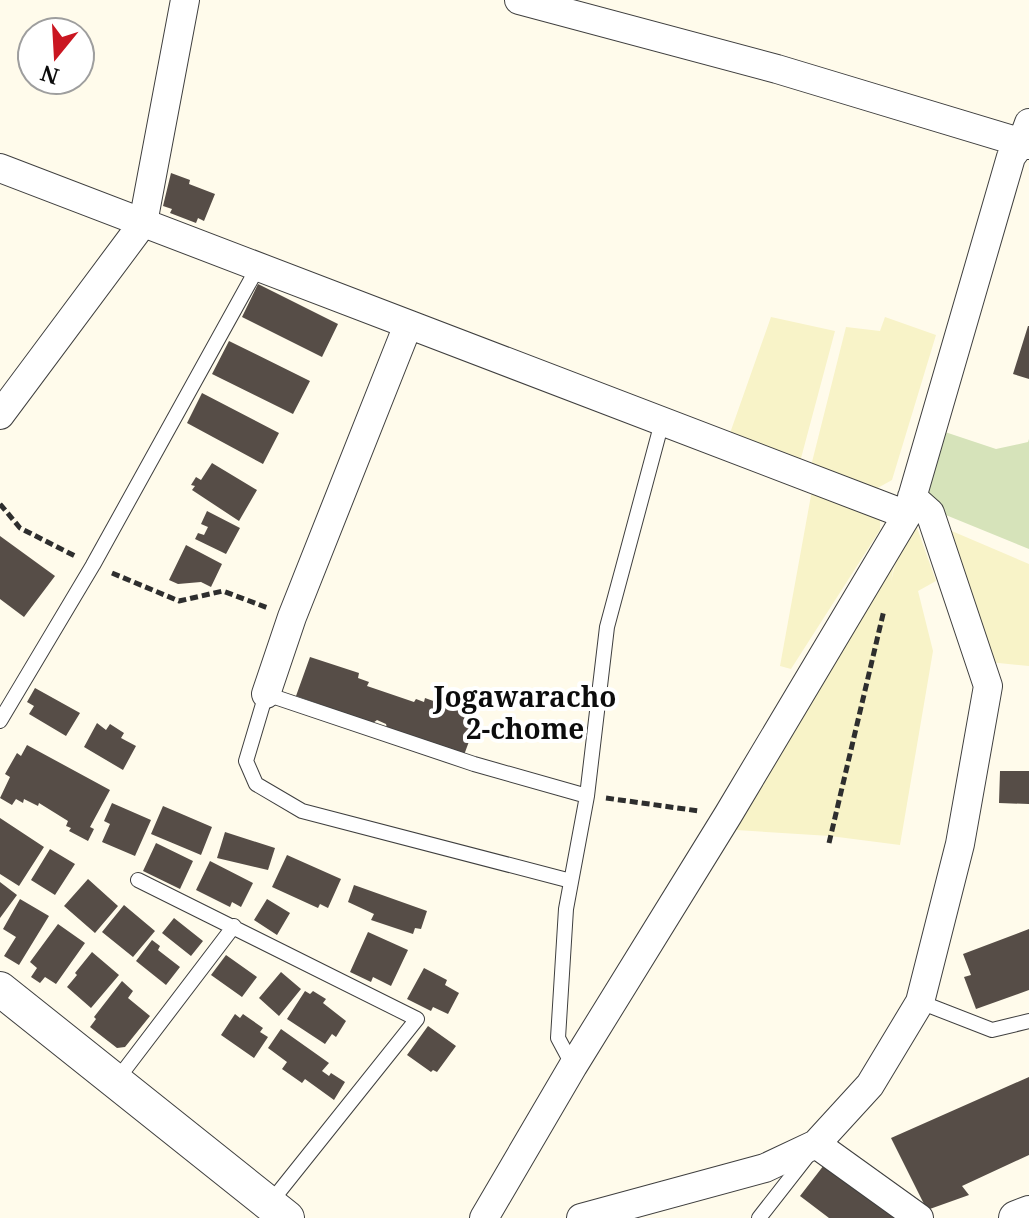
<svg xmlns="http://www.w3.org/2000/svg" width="1029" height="1218" font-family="'Noto Serif',serif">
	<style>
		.farmland { fill: #f8f3c8 }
		.cemetery { fill: #d6e3ba }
		.building { fill: #564d47 }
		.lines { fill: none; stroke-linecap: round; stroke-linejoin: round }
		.service-casing { stroke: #3f3f3f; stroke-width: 16 }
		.minor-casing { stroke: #3f3f3f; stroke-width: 30 }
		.tertiary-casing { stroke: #3f3f3f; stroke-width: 36 }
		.path { stroke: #2e2e2e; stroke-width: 5; stroke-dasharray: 8 4; stroke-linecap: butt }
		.service { stroke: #fff; stroke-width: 14 }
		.minor { stroke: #fff; stroke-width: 28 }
		.tertiary { stroke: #fff; stroke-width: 34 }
		.labels { text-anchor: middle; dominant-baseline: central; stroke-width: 8; stroke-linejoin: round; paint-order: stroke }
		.neighbourhood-label { font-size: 28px; font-weight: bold; fill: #0c0c0c; stroke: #fff }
	</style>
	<rect width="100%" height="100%" fill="#fffbeb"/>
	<path class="farmland" d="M771,317L835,331L800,462L729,436Z
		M885,317L936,335L892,480L874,490L811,466L846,327L880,331Z
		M812,490L880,517V530L791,669L780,666Z
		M915,522L936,581L918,591L933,651L900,845L830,836L736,830L895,559L891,582L900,543Z
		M933,523L1029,564V666L979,661Z"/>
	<path class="cemetery" d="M942,431L996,449L1028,442L1029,439V549L936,511L921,487Z"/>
	<path class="building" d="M171,173L190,180L189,184L215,194L204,221L198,218L196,223L170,213L172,209L163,206Z
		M258,284L338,324L322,357L242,317Z
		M1028,326H1029V379L1013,374Z
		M229,341L310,381L293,414L212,374Z
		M202,393L279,433L263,464L187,423Z
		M212,463L257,490L239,521L192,490L195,486L191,485L196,477L201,480Z
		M207,511L240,528L226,554L195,539L198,533L204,535L208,527L201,524Z
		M0,536L55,576L24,617L0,599Z
		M186,545L222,564L211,587L201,582L178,584L169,580Z
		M310,657L359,673L358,678L369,682L367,686L414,702L416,699L424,702L425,698L478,717L464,755L387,728L386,724L377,720L373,723L296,696Z
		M35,688L80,713L66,736L29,714L34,706L27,702Z
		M97,723L106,730L110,724L124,733L121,738L136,746L123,770L84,747Z
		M27,745L110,790L90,827L94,829L88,841L69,831L71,828L66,826L68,821L39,803L38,806L24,799L23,803L16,799L12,805L0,798L10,777L5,774L17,753L21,756Z
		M1000,771H1029V804L999,803Z
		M112,803L151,820L135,856L102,842L110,824L104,821Z
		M163,806L212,827L201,855L151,834Z
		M0,818L44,847L19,886L0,874Z
		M225,832L275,848L268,870L217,858Z
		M156,843L193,861L180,889L143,871Z
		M50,849L75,864L55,895L31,880Z
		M287,855L341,879L328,908L320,904L318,908L272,887Z
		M210,861L253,883L241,907L232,902L230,907L196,890Z
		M88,879L118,906L95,933L64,906Z
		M0,882L17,895L0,918Z
		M354,885L427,911L421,929L415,928L413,934L371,920L374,914L348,902Z
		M20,899L49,916L19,965L4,956L16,937L3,929Z
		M267,899L290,913L277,935L254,920Z
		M124,905L155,931L133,957L102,932Z
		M174,918L203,941L191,956L162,933Z
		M58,924L85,943L56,984L45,977L40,983L31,977L37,968L30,962Z
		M1029,929V990L976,1009L964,977L971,975L963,954Z
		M368,932L408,950L391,986L373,977L371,982L350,972Z
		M152,940L160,946L158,950L180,967L166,985L136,961Z
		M92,952L119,975L91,1008L67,987L77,975L75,973Z
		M226,955L257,977L242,997L211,975Z
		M424,968L447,980L445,985L459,993L448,1014L433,1007L431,1011L407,999Z
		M281,972L301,989L279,1016L259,998Z
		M122,981L133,991L128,998L150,1016L125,1047L117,1048L90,1027L96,1019L94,1017Z
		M305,991L310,994L313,991L326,999L323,1003L346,1021L336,1037L332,1034L325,1044L287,1019Z
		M235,1014L240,1018L243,1014L263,1028L260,1032L268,1037L254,1058L221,1035Z
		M428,1026L456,1046L437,1072L433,1070L431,1072L407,1055Z
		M281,1029L329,1063L322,1071L329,1076L331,1073L345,1082L334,1100L305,1079L302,1083L282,1069L287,1062L268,1048Z
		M1029,1077V1155L962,1186L969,1195L927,1210L891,1138Z
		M824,1165L896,1218H829L800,1196Z"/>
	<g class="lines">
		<g class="service-casing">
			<path id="service" d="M0,721L93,565L258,267
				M138,880L417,1019L270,1203
				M571,881L302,811L256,784L246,761L266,694L474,764L587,796
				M920,1002L992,1030L1029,1021
				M573,1066L558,1038L566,909L587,796L607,627L662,422
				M116,1081L234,926
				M759,1218L809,1154"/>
		</g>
		<g class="minor-casing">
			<path id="minor" d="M519,0L777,69L1029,145
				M0,168L907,515
				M0,415L143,223L185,0
				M266,694L292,617L408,325
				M816,1144L919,1218
				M484,1218L573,1066L728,815L907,515L1011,157L1022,142L1029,123
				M581,1218L765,1168L816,1144L870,1085L920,1002L960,844L988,686L930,513L912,497"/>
		</g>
		<g class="tertiary-casing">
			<path id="tertiary" d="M0,989L287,1218
				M1016,1218L1029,1213"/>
		</g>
		<path class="path" d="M0,504L20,528L77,557
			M112,573L179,601L223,591L268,608
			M606,798L699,811
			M829,843L884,610"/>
		<use href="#service" class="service"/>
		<use href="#minor" class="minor"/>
		<use href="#tertiary" class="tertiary"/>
	</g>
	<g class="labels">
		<g class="neighbourhood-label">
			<text x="525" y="696">Jogawaracho<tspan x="525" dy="32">2-chome</tspan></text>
		</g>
	</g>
	<g transform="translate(56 56) rotate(198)"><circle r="38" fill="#ffffff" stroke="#9e9e9e" stroke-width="2"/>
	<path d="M0-6L14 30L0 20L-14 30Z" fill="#ca1621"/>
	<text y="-12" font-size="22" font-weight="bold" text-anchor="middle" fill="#0c0c0c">N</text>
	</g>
</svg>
